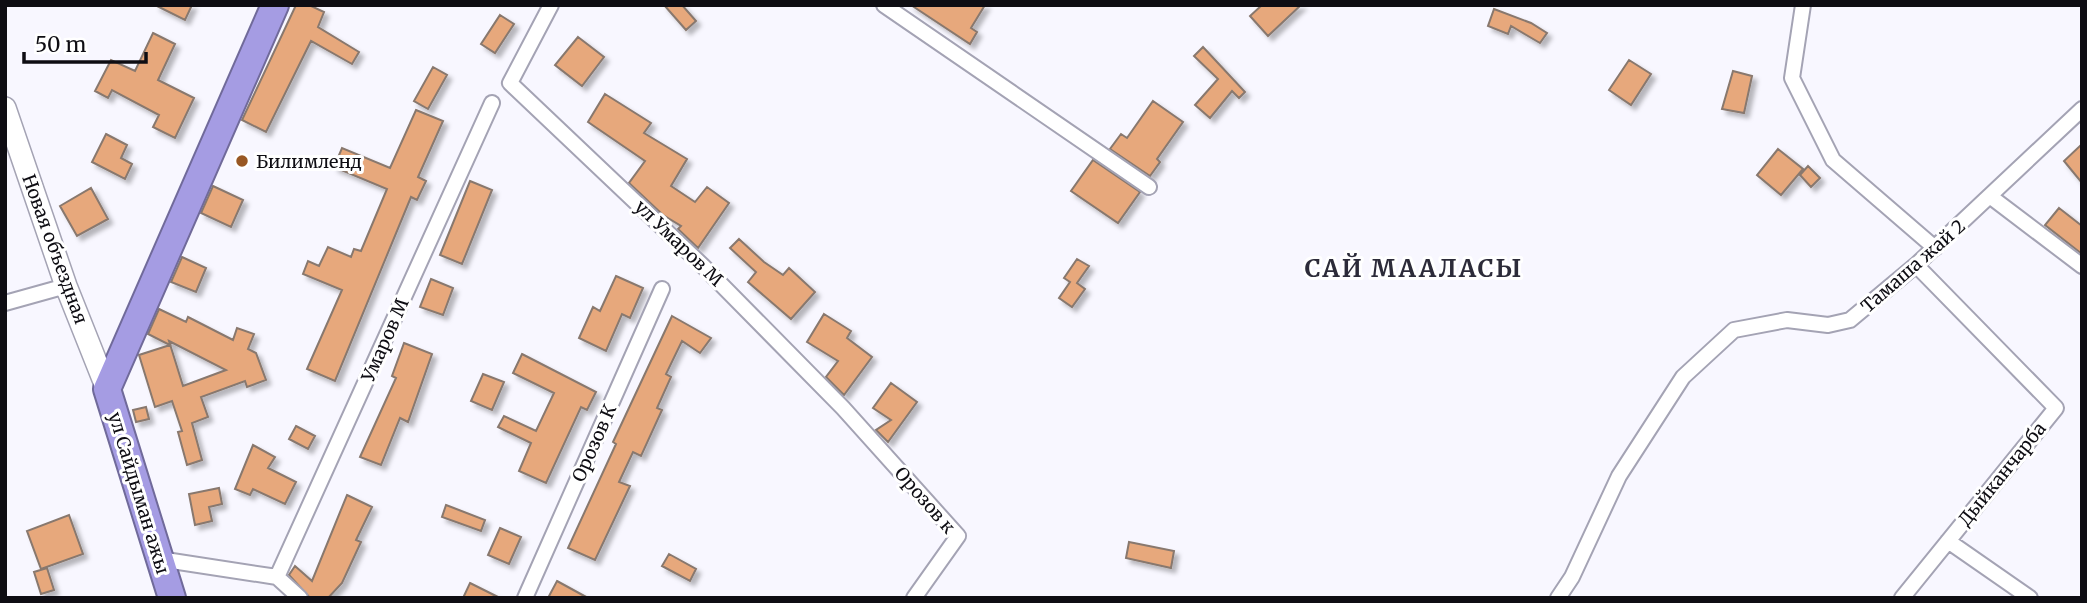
<svg xmlns="http://www.w3.org/2000/svg" width="2087" height="603" font-family="Merriweather,serif">
	<style>
		.building { fill: #e7a87b; stroke: #88786e; stroke-width: 2; fill-rule: evenodd; filter: url(#shadow) }
		.lines { fill: none; stroke-linecap: round; stroke-linejoin: round }
		.street-casing { stroke: #a4a3b4; stroke-width: 18 }
		.secondary-casing { stroke: #a4a3b4; stroke-width: 24 }
		.highway-casing { stroke: #706a9a; stroke-width: 30 }
		.street { stroke: #fff; stroke-width: 14 }
		.secondary { stroke: #fff; stroke-width: 21 }
		.highway { stroke: #a59ce3; stroke-width: 26 }
		.poi-dot { fill: #985723; stroke: #fff; stroke-width: 2.5 }
		.labels { text-anchor: middle; dominant-baseline: central; stroke-width: 6; stroke-linejoin: round; paint-order: stroke }
		.poi-label { font-size: 18px; fill: #0e0d13; stroke: #fff; text-anchor: start }
		.street-label { font-size: 18px; fill: #0e0d13; stroke: #fff }
		.district-label { font-size: 24px; font-weight: bold; letter-spacing: 2px; fill: #2c2b39; stroke: #fff }
	</style>
	<defs>
		<filter id="shadow"><feDropShadow dx="4.5" dy="4.5" stdDeviation="2" flood-color="#0004"/></filter>
	</defs>
	<rect width="100%" height="100%" fill="#f8f7ff"/>
	<path class="building" d="M155,5H192L185,20Z
		M296,5H309L324,12L318,27L359,52L352,64L311,41L266,132L242,120Z
		M664,5H682L696,21L686,30Z
		M911,5H985L971,28L977,32L970,44Z
		M1262,5H1301L1268,36L1250,16Z
		M1494,9L1531,23L1547,33L1540,43L1511,26L1508,34L1488,26Z
		M500,15L514,24L495,53L481,44Z
		M153,33L175,44L158,80L194,98L175,138L153,127L159,115L112,90L108,98L95,91L111,60L135,71Z
		M578,37L604,57L582,86L555,65Z
		M1203,47L1245,92L1239,98L1232,91L1210,118L1195,105L1218,79L1194,56Z
		M1629,60L1651,74L1631,105L1609,90Z
		M433,67L447,75L428,109L414,101Z
		M1733,71L1752,76L1744,113L1722,109Z
		M605,94L651,123L644,133L687,159L671,186L695,202L707,187L729,203L698,248L678,229L681,226L663,215L629,183L645,161L588,122Z
		M1153,101L1183,122L1157,159L1160,162L1150,176L1110,149L1121,134L1127,138Z
		M416,110L443,121L418,177L426,181L417,200L411,197L335,381L307,369L342,290L303,274L308,261L319,266L328,247L351,257L354,249L361,251L387,189L334,167L342,148L390,168Z
		M106,134L127,145L121,158L132,164L125,179L92,162Z
		M2082,144V183L2064,161Z
		M1778,149L1803,169L1781,195L1757,175Z
		M1093,160L1140,192L1118,223L1071,191Z
		M1808,166L1820,178L1811,187L1800,175Z
		M470,181L492,190L462,264L440,255Z
		M213,186L243,200L231,227L201,213Z
		M91,188L108,219L77,236L60,206Z
		M2059,208L2082,226V254L2045,225Z
		M739,239L764,262L783,275L789,268L815,292L791,319L748,282L756,272L730,248Z
		M182,257L206,268L196,292L171,282Z
		M1077,259L1089,266L1077,283L1085,289L1072,307L1059,298L1070,282L1064,278Z
		M616,276L643,288L630,318L622,314L606,351L579,338L593,307L600,311Z
		M431,279L453,288L443,315L420,307Z
		M159,309L186,322L188,317L233,340L237,328L254,334L248,349L256,353L266,380L247,387L245,381L201,397L208,417L192,423L202,460L187,465L178,432L182,431L172,401L155,407L139,355L170,345L148,334ZM169,341L226,370L183,386Z
		M824,314L851,331L847,338L872,357L844,395L826,377L838,361L807,342Z
		M672,316L711,338L700,353L682,341L666,374L671,377L657,408L662,410L641,456L633,452L619,482L630,486L595,560L568,548L616,444L613,442Z
		M404,343L432,354L408,422L400,418L381,465L360,457L396,378L392,376Z
		M522,354L596,392L587,410L581,407L546,483L519,471L531,443L498,427L504,416L536,431L554,393L513,373Z
		M483,374L504,382L492,410L471,401Z
		M891,383L917,402L888,442L876,430L891,420L873,408Z
		M146,407L149,419L136,422L133,410Z
		M296,426L315,436L308,449L289,439Z
		M253,445L275,457L268,468L296,482L285,504L253,489L250,495L235,489Z
		M219,488L222,504L209,507L212,521L195,525L189,494Z
		M347,495L372,507L356,540L361,542L342,583L328,598H310L289,575L295,566L312,581Z
		M446,505L485,520L481,531L442,517Z
		M69,515L83,554L41,569L27,531Z
		M500,528L521,537L509,564L488,555Z
		M1129,542L1174,551L1171,568L1126,558Z
		M669,554L696,569L690,581L662,566Z
		M47,568L54,590L41,594L34,572Z
		M557,581L588,598H548Z
		M470,583L500,598H463Z"/>
	<g class="lines">
		<g class="street-casing">
			<path id="street" d="M551,5L510,83L703,266L843,408L958,536L914,598
				M884,5L1149,187
				M1803,5L1792,78L1833,160L1935,248
				M1991,197L2082,266
				M5,303L66,286
				M1948,541L2030,598
				M159,559L277,577L300,598
				M277,577L492,103
				M525,598L662,289
				M1558,598L1572,577L1619,476L1683,377L1734,330L1787,320L1828,325L1850,320L1916,265L2082,109
				M1902,598L2056,408L1916,265"/>
		</g>
		<g class="secondary-casing">
			<path id="secondary" d="M5,108L66,286L107,389"/>
		</g>
		<g class="highway-casing">
			<path id="highway" d="M172,598L107,389L275,5"/>
		</g>
		<use href="#street" class="street"/>
		<use href="#secondary" class="secondary"/>
		<use href="#highway" class="highway"/>
	</g>
	<circle class="poi-dot" cx="242" cy="161" r="7"/>
	<g class="labels">
		<g class="poi-label">
			<text x="256" y="161">Билимленд</text>
		</g>
		<g class="street-label">
			<text transform="translate(679 243) rotate(44)">ул Умаров М</text>
			<text transform="translate(55 249) rotate(70)">Новая объездная</text>
			<text transform="translate(1913 266) rotate(-41)">Тамаша жай 2</text>
			<text transform="translate(385 340) rotate(-66)">Умаров М</text>
			<text transform="translate(594 443) rotate(-66)">Орозов К</text>
			<text transform="translate(2002 474) rotate(-51)">Дыйканчарба</text>
			<text transform="translate(139 493) rotate(73)">ул Сайдыман ажы</text>
			<text transform="translate(925 500) rotate(49)">Орозов к</text>
		</g>
		<g class="district-label">
			<text x="1414" y="268">САЙ МААЛАСЫ</text>
		</g>
	</g>
	<rect width="2087" height="603" fill="none" stroke="#0e0d13" stroke-width="14"/>
	<path d="M24 52v10h122v-10" fill="none" stroke="#0e0d13" stroke-width="3.5"/>
	<text x="35" y="52" font-size="21" fill="#0e0d13" stroke="#ffffff" stroke-width="5" paint-order="stroke">50 m</text>
</svg>
